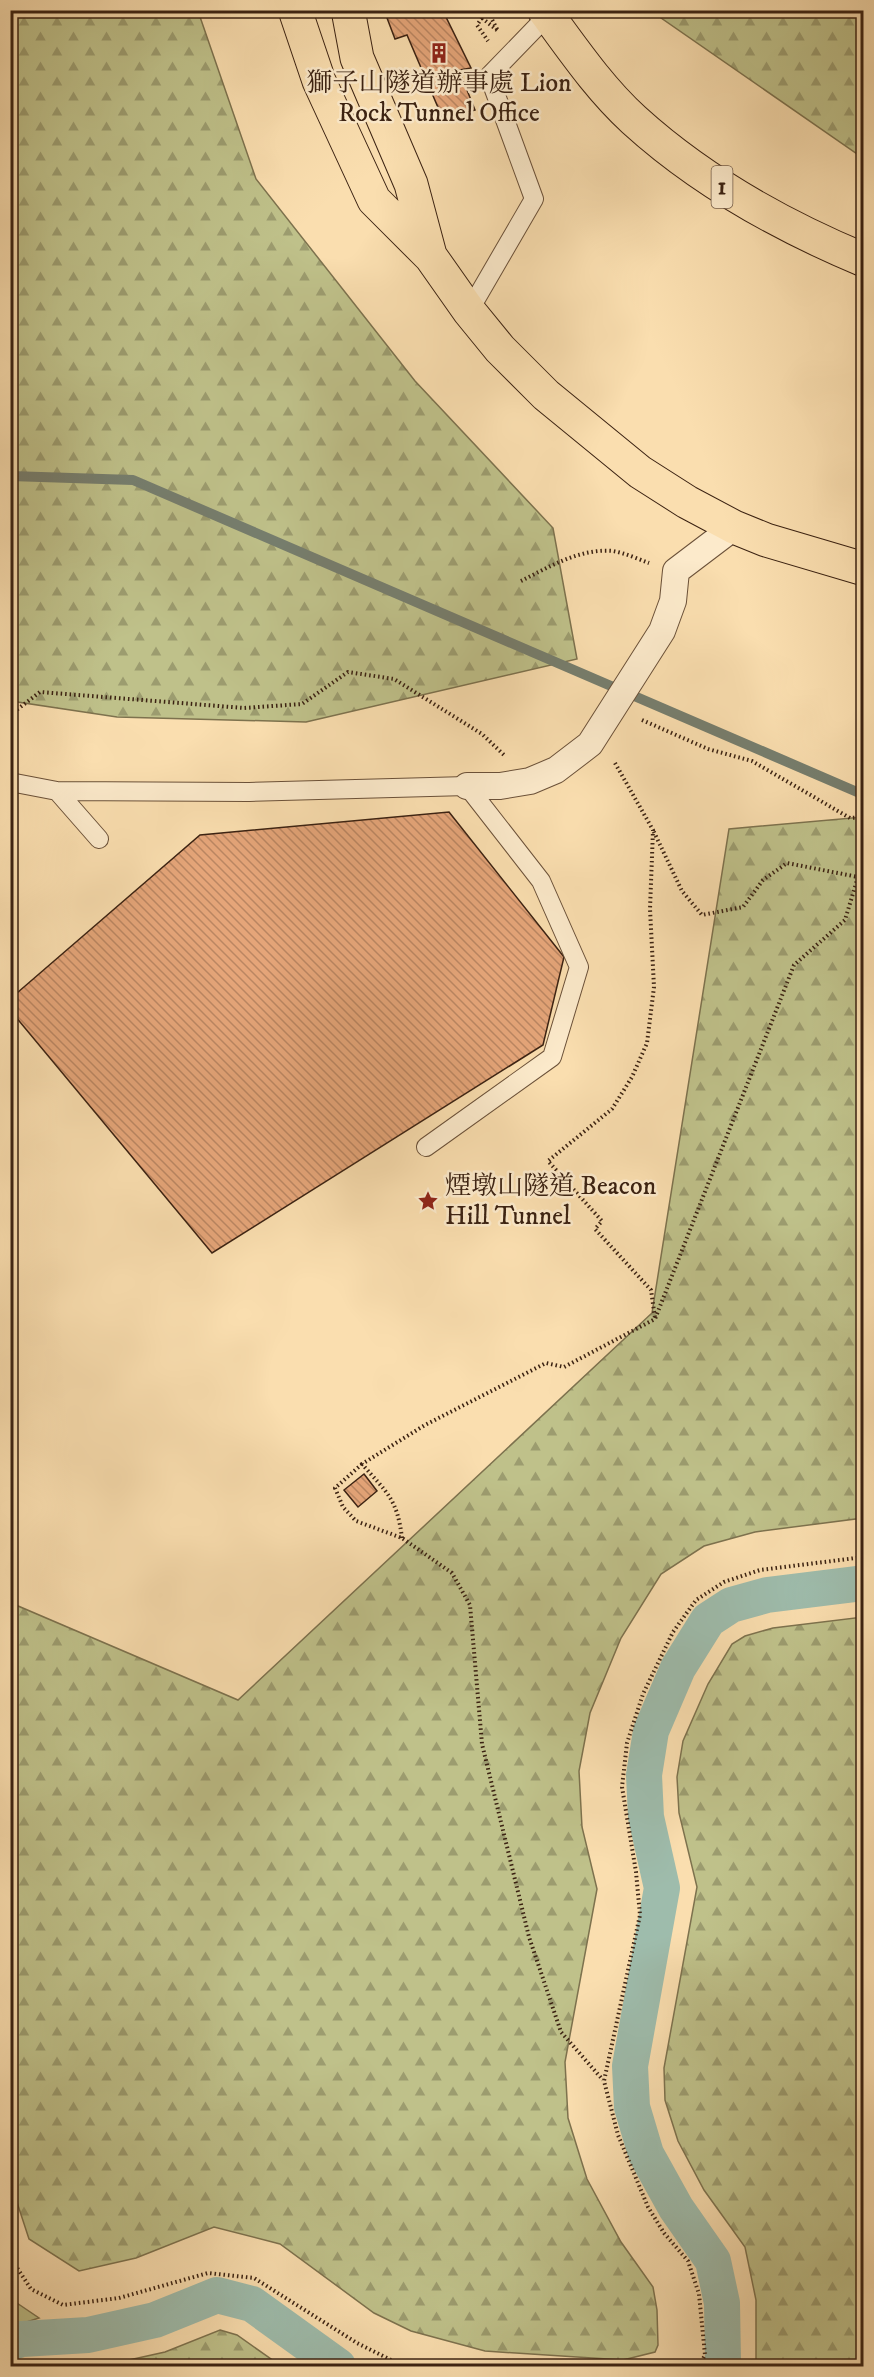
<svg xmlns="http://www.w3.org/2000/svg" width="874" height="2377" font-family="'IM FELL DW Pica','Noto Serif TC',serif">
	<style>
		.forest { fill: url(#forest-firs); stroke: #7d724e; stroke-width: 1.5 }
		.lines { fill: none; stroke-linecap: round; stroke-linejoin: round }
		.stream { stroke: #767e6e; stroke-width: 10 }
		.canal { stroke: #9ebcac; stroke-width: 36 }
		.building { fill: url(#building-back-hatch); stroke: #3b2212; stroke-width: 1.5 }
		.service-casing { stroke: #6b5139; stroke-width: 20 }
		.pedestrian-casing { stroke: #6b5139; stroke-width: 28 }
		.trunk-casing { stroke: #3b2212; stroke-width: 35 }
		.path { stroke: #3b2212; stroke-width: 4; stroke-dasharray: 1.5 3; stroke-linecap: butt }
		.service { stroke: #fceacb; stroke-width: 18 }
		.pedestrian { stroke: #fceacb; stroke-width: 26 }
		.trunk { stroke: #fadeaf; stroke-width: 33 }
		.path-bridge { stroke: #3b2212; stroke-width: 4; stroke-dasharray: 1.5 3; stroke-linecap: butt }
		.labels { text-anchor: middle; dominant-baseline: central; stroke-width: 5; stroke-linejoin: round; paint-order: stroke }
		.shield { fill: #fceacb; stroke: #755e4a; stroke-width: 1.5 }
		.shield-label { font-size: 24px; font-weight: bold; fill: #3b2212 }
		.poi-label { font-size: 26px; fill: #3b2212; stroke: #fceacb }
	</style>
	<defs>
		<pattern id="forest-firs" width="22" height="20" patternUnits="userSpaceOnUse" patternTransform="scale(1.5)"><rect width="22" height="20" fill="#bfc18a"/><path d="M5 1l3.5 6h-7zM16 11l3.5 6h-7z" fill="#9c9c6f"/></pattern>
		<pattern id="building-back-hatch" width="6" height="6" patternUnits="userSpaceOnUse" patternTransform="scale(1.5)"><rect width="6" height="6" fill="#e5a579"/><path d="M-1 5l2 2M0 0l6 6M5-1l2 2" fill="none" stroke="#bb8662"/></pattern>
	</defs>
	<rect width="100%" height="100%" fill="#fadeaf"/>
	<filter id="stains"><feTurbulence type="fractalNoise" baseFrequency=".00333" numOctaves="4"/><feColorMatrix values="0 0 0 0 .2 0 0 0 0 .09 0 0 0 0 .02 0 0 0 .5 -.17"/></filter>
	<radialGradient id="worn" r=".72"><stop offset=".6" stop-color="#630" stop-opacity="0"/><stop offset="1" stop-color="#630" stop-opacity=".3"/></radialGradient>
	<path class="forest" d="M10,11H198L256,179L415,381L553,528L577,659L306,722L117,717L11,701Z
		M651,11H863V158Z
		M863,817V1518L755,1532L704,1546L661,1574L621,1638L590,1713L579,1771L582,1827L597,1889L565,2062L568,2118L587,2179L621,2242L653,2287L657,2310L658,2345L655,2352L623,2360L485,2351L411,2331L374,2313L280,2244L214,2227L136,2258L79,2271L29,2239L11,2184V1603L238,1700L652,1313L729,829Z
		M863,1617V2366H756V2300L745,2247L704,2190L678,2141L665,2100L664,2068L697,1887L679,1813L677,1777L683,1741L708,1684L732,1644L745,1636L773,1628Z
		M11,2299L39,2318L11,2327Z
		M220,2330L237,2335L281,2366H102L165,2352Z"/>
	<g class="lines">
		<path class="stream" d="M10,476L133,480L864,795"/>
		<path class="canal" d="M10,2343L22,2339L88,2335L155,2320L217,2295L252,2304L338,2366
			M720,2366L723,2361L722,2303L713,2261L676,2208L646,2154L632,2107L630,2066L662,1888L646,1817L644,1775L651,1731L678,1668L708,1620L731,1605L767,1595L864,1583"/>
	</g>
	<path class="building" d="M384,10H455L445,15L471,68L459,70L475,110L443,119L407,35L395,39Z
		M449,812L564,957L543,1045L212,1253L10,1010V999L200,835Z
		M364,1474L377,1491L358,1507L344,1490Z"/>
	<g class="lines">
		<g class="service-casing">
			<path id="service" d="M469,311L534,199L489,76L548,15
				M10,782L57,791L249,792L467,786L541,881L579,967L552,1057L426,1147
				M57,791L99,839"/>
		</g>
		<g class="pedestrian-casing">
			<path id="pedestrian" d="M467,786H500L530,781L556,770L590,744L662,631L673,601L676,571L734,527"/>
		</g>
		<g class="trunk-casing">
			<path id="trunk" d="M295,10L319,81L374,200L431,257L469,311L500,349L546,395L640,472L687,502L734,527L766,540L864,569
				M348,10L357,58L411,184L430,255
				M544,10C572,48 599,88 634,120C701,181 780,225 864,260"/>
		</g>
		<path class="path" d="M482,18L477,25L488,41
			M521,581C549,567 580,548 613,551C625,553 638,559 649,563
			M10,715L40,692L244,708L302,704L348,672L394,679L482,734L504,755
			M642,720L708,749L752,761L850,818L864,817
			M615,763L653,830L650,909L654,987L647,1043L632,1077L612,1109L548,1161L602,1221L595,1229L651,1290L655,1318
			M362,1464L335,1488L343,1507L356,1521L402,1538L452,1573L470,1605L482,1744L529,1937L561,2032L603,2080
			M402,1538C397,1498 387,1493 362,1464L425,1425L546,1363L564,1367L655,1319L794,965L845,920L858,877L787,863L763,880L743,907L702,915L682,891L653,830
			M10,2257L31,2289L63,2305L119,2298L208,2273L254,2278L357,2343L403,2366
			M699,2366L705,2355L699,2294L688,2261L664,2233L648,2207L618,2135L604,2081L640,1915L636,1872L622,1787L627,1743L643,1694L673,1632L696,1600L724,1582L760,1570L864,1557"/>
		<use href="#service" class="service"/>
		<use href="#pedestrian" class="pedestrian"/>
		<use href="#trunk" class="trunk"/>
		<path class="path-bridge" d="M482,18L498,31L487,10"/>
	</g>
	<defs>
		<g id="building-bare" transform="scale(1.62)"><path d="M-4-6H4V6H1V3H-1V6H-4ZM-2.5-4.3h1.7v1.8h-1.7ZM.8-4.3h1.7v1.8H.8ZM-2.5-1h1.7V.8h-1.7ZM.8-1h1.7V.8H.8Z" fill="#8f2418" stroke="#fceacb" stroke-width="2.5" paint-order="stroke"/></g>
		<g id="sight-bare" transform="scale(1.62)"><path d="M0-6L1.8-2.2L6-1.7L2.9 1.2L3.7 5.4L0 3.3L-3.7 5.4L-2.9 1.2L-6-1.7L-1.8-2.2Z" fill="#8f2418" stroke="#fceacb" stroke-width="2.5" paint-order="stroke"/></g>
	</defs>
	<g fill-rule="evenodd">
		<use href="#building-bare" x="439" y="53"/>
		<use href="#sight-bare" x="428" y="1201"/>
	</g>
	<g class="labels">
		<rect class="shield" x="711.5" y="166" width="21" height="42" rx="4.5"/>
		<g class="shield-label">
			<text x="722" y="187">1</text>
		</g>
		<g class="poi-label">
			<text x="439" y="83">獅子山隧道辦事處 Lion<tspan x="439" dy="30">Rock Tunnel Office</tspan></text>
			<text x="445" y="1186" text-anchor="start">煙墩山隧道 Beacon<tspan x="445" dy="30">Hill Tunnel</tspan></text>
		</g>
	</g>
	<rect width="874" height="2377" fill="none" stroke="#fadeaf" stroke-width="36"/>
	<rect x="12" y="12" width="850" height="2353" fill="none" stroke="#3b2212" stroke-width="3"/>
	<rect x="18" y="18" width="838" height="2341" fill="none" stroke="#3b2212" stroke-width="1.5"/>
	<rect width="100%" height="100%" filter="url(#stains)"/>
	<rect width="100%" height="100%" fill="url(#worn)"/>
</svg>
